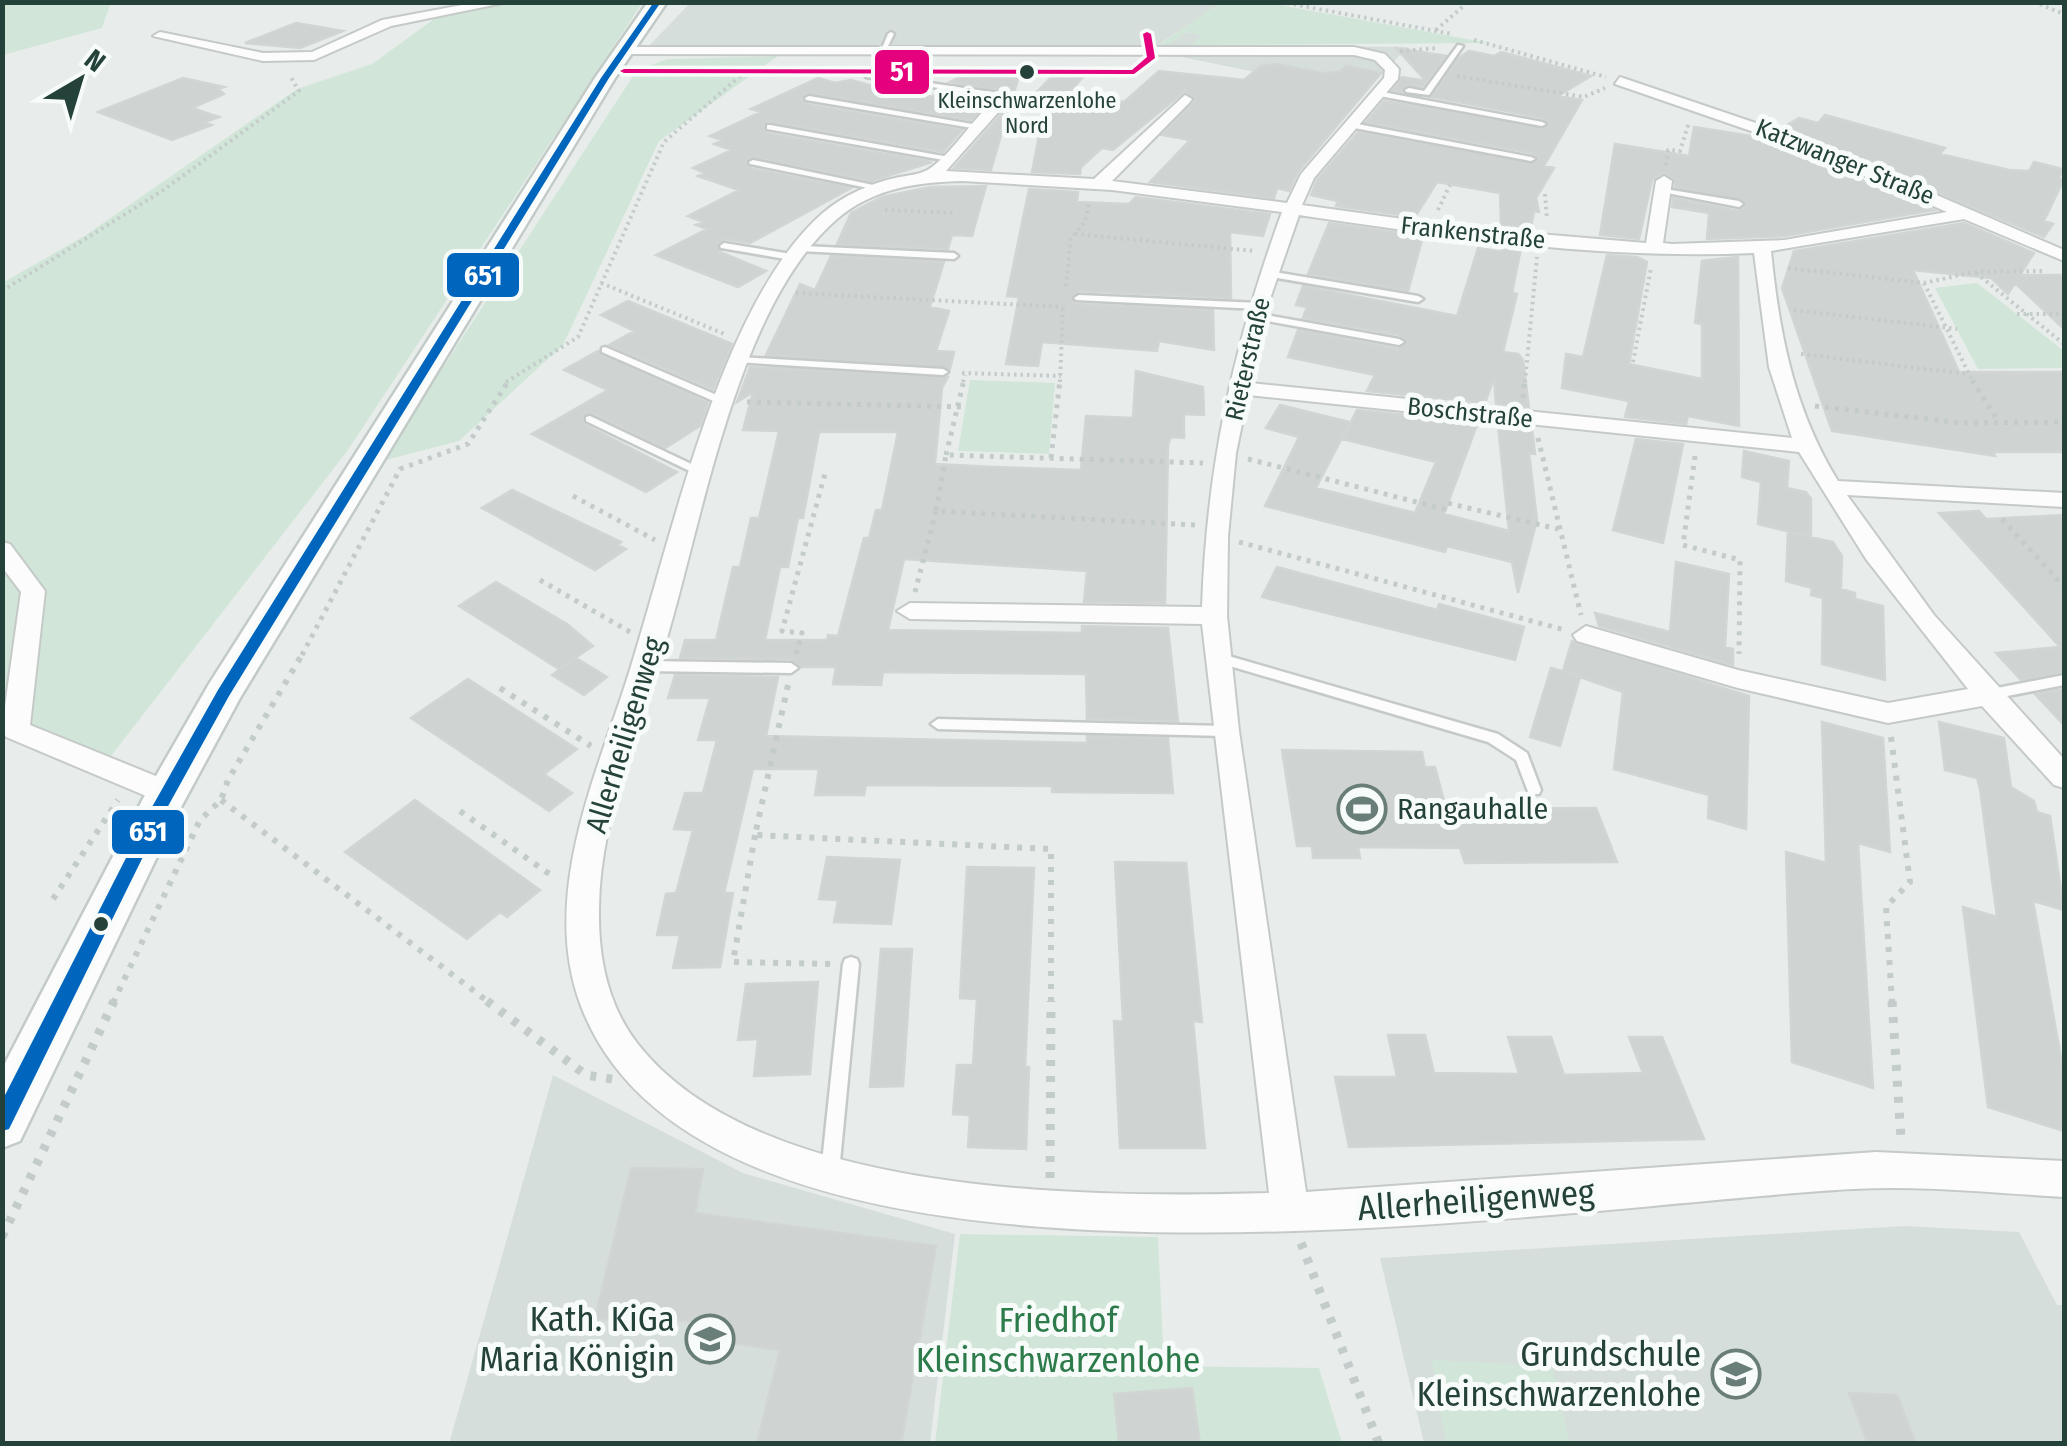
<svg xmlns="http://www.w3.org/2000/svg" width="2067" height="1446" font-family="'Fira Sans Condensed',sans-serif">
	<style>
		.built { fill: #d6dedb }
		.green { fill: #d1e6d8 }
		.building { fill: #cfd4d2; stroke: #d1d6d4; stroke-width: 2.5; fill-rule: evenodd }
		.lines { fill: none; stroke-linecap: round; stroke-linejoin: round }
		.service-casing { stroke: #c5cac8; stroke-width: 5 }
		.minor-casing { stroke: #c5cac8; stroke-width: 4 }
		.secondary-casing { stroke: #c3cbc8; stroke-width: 5 }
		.path-far3 { stroke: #c3ccca; stroke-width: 4; stroke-dasharray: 2.5 4; stroke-linecap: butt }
		.path-far2 { stroke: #c3ccca; stroke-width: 5; stroke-dasharray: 4 6; stroke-linecap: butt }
		.path-far1 { stroke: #c3ccca; stroke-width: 6; stroke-dasharray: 5 8; stroke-linecap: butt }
		.path { stroke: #c3ccca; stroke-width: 9; stroke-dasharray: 6 10; stroke-linecap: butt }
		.service { fill: #fcfcfc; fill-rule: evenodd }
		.minor { fill: #fcfcfc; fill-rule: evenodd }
		.secondary { fill: #fcfcfc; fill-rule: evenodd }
		.bus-1-casing { stroke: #f7fbf9; stroke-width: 7 }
		.bus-2-casing { stroke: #f7fbf9; stroke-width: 7 }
		.bus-1 { fill: #0065bd; fill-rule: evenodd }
		.bus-2 { fill: #e5007d; fill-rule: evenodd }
		.bus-dot { fill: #24423a; stroke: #f7fbf9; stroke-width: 4 }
		.labels { text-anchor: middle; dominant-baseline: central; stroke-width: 10; stroke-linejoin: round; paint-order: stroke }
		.far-bus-label { font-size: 22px; fill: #24423a; stroke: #f7fbf9 }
		.far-street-label { font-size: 25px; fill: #24423a; stroke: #f7fbf9 }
		.street-label { font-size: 30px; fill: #24423a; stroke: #f7fbf9 }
		.poi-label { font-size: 30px; fill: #24423a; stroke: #f7fbf9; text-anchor: start }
		.near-street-label { font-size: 35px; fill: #24423a; stroke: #f7fbf9 }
		.near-poi-label { font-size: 35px; fill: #24423a; stroke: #f7fbf9; text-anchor: end }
		.near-park-label { font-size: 35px; fill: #2d7a4b; stroke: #f7fbf9 }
		.line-badge { stroke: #f7fbf9; stroke-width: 4 }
		.badge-label { font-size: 28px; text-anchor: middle; font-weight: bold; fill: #fff }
	</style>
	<rect width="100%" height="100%" fill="#e8edeb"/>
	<path class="built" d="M691,2L1221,3L1161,43L1169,44L1187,32L1203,36L1193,45L1408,47L1362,94L1172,55L647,48Z
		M553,1075L743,1173L955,1234L930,1443L449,1444Z
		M1904,1226L2019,1232L2057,1305H2064V1443H1424L1380,1258Z"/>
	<path class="green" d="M3,2H116V3L110,5L102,28L3,55Z
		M1221,2L1269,3L1489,43L1190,45L1202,36L1187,32L1169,44L1159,45Z
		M456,3H642L348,450L111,756L3,732L2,283L86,235L297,89L372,64Z
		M778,56L659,141L563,345L459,441L382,461L637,70L668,59Z
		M1977,283L2064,351V368L1978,369L1935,288Z
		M970,380L1055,383L1049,454L958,451Z
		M960,1234L1158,1237L1164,1366L1319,1368L1342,1443L935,1444Z
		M1432,1360L1552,1366L1570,1443H1446Z"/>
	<path class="building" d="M296,23L343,31L300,48L245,43Z
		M1396,48L1446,56L1422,87L1407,85L1402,92L1393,90L1402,77L1426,81Z
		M1469,51L1494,56L1501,52L1591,76L1558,96L1582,100L1544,166L1554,168L1536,198L1539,212L1534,211L1531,227H1501L1500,193L1437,182L1415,217L1336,206L1338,201L1311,195L1317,180L1358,132L1537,162L1538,158L1532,153L1366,122L1384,101L1548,127L1550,123L1543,118L1431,97L1459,58Z
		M1276,64L1322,73L1340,72L1346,66L1381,73L1298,172L1289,191L1277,188L1274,198L1150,182L1190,140L1162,135L1195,101L1185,91L1113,150L1102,148L1081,167L1080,174L1032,172L1047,95L1037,92L1055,73L1083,77L1068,94L1124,102L1159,71L1244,80L1261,66Z
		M971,72L1018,79L1014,93L950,82Z
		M183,78L224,87L218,89L224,94L192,108L219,117L205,122L212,125L172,140L98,112Z
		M818,78L835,83L851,80L880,88L887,85L932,97L939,92L990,100L971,120L807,93L801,97L805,104L962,130L943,152L767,121L763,125L766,133L932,162L872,181L751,157L745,161L749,168L851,188L750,243L725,239L718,243L720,252L766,271L738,287L656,255L707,229L696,225L703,222L688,216L739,190L698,176L705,173L693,168L732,150L714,144L722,140L710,136L761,112L751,109Z
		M1010,104L991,170L954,168Z
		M1825,115L1945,148L1940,154L2009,170L2029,171L2034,162L2063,169L2059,178L2064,179L2044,221L2053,224L2044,237L1782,128L1799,118L1818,123Z
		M1694,127L1757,137L1934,210L1784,236L1707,239L1709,213L1672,207L1673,198L1738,211L1745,207V201L1675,187L1674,178L1662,173L1652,180L1639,239L1600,235L1615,144L1689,156Z
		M986,186L972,236L952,235L948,249L837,244L851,213L882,197L930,187Z
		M1029,189L1078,192L1077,202L1129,204L1136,197L1270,214L1263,236L1230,232L1231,298L1079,291L1070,298L1076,304L1213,310L1214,350L1159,341L1157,351L1042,342L1038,366L1006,364L1019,297L1007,296Z
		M1329,223L1423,236L1408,291L1308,274Z
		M1964,223L2034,253L2020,275H2064V329L2015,283L2008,294L1991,278L1913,270L1959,372H2064V452H1993L1995,456L1832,431L1782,288L1794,251Z
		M1502,246L1521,248L1512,293L1517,294L1503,352L1518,354L1523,360L1529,408L1496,404L1494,378L1485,403L1367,391L1375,375L1288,357L1298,330L1398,349L1408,343L1400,335L1303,318L1307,307L1296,305L1303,286L1457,316L1478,248L1502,252Z
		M1607,255L1637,257L1647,262L1629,364L1702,379V324L1695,323L1702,261L1738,257L1739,426L1688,416L1686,424L1625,417L1629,401L1562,388L1566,354L1583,357Z
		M831,256L944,262L930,307L949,311L936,351L954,352L950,369L766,355L800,284L815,290Z
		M628,301L732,344L713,389L609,345L634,331L601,315Z
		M598,351L708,403L700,426L665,448L592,413L583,415L584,424L677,472L646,492L532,434L608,390L564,370Z
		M750,367L948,377L942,388L935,464L994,467L1081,470L1086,416L1133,418L1136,371L1203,387L1204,415L1184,414V438L1171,437L1168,445L1165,603L1084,602L1087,571L904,559L888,630L1082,633V626L1168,628L1178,721L1087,719L1086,674L883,672L881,685L833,684L836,667H801L791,659L680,658L685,640H716L733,567H740L751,518H759L779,431L743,430L753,392L737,402ZM819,432H898L882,510H876L869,538H864L838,636L828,635L827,640H765L780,567H788L798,518H803Z
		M1280,405L1350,422L1316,488L1415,513L1436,462L1342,439L1357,410L1478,422L1444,514L1509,531L1498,425L1532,428L1535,454L1529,453L1537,520L1518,593L1512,562L1447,546L1445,552L1265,506L1299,437L1266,428Z
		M1636,439L1683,444L1663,543L1613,530Z
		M1744,451L1789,461L1787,488L1806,492L1811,499V537L1758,524L1761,482L1742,477Z
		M512,490L621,542L617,545L626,549L595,570L482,508Z
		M1979,511L1986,519L2064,515V672L2021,680L1996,653L2060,647L1939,513Z
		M1788,532L1833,542L1842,556L1841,589L1855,593V599L1883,606L1885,680L1822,664L1823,598L1811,595L1812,588L1786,581Z
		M1676,562L1729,574L1725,647L1733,649V665L1599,626L1595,613L1670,632Z
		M1277,567L1437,610L1439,604L1524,627L1515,660L1262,597Z
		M496,582L567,624L593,646L559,669L459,606Z
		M1572,641L1749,696L1746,829L1708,818L1709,795L1614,769L1623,692L1580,677L1560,746L1530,737L1551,668L1580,676L1563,671Z
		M576,658L607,677L584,695L552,675Z
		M675,675L778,677L766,736L1087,743V736L1168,738L1173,793L1052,792V786L866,785L864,795H815L819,769H753L724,893H733L720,967L673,968L680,935H657L666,894L676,893L693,830L674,829L685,793H703L717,740H698L710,698H668Z
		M468,679L577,749L544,774L572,793L549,811L411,718Z
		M2064,689V725L2035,694Z
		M1822,722L1883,738L1890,852L1858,843L1873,1088L1792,1062L1786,852L1826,863Z
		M1939,722L2004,738L2011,787L2034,801L2037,812L2050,816L2064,910L2033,901L2064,1075V1131L1988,1107L1963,907L1997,917L1980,789L1977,778L1945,770Z
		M1282,750L1422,752L1425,767H1435L1446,809L1596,808L1617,862L1465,863L1460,848L1358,847L1360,858H1313L1312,846H1297Z
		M415,800L508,867L540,890L507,917L500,912L467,939L345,852Z
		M827,857L900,860L891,924L834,922L838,900L819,899Z
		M1115,862L1186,863L1202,1022L1193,1021L1205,1148H1120L1114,1021L1123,1022Z
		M967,867L1034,868L1025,1067H1029L1026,1149L968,1147L970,1115L953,1114L957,1065H973L977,999L960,998Z
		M881,949H912L903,1086L870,1087Z
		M818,982L810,1074L754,1076L758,1039L738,1040L746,984Z
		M1388,1035H1425L1434,1073L1519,1074L1508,1037H1551L1564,1075L1643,1073L1629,1037H1662L1704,1139L1349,1147L1335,1077H1397Z
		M631,1168L703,1169L695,1213L936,1246L901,1444H757L780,1350L704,1339L709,1321L595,1319Z
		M1192,1388L1200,1444H1119L1114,1394Z
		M1849,1393L1897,1395L1916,1444H1868Z"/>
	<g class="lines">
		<g class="service-casing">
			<path id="service" d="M891,32L894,34L885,52L880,53L888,34Z
				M1458,45L1463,46L1429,95L1406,92L1405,90L1409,88L1424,91Z
				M868,74L1005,94L1009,96L1005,98L866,77Z
				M1377,91L1542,122L1546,124L1542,126L1374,95V91Z
				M809,96L978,125L982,127L978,129L806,100L805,98Z
				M1352,123L1531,157L1535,159L1531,161L1349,127L1348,125Z
				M770,125L949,157L953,159L949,161L767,129V125Z
				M753,160L878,186L882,188L878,190L750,164L749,162Z
				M1659,188L1739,201L1743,204L1739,207L1662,192H1659Z
				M724,243L797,255L801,258L797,261L721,248L720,246Z
				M803,246L954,253L958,256L954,259L800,251V247Z
				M1268,271L1418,296L1423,299L1418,302L1265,276L1263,274Z
				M1079,295L1259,303L1264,306L1259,309L1076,300L1074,298Z
				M1254,313L1399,339L1404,342L1399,345L1251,318L1249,316Z
				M605,347L726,399L727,401L726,403H718L602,352V348Z
				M740,357L943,369L948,372L943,375L736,362L735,360Z
				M590,416L706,471L708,473L706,475H698L586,421V417Z
				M1218,653L1498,734L1527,753L1541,790L1539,794H1529L1516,760L1488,742L1213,661L1211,658Z
				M645,661L791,663L798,668L791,673L645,671L638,666Z
				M2064,675V685L1987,700L1980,695L1987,690Z
				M938,719L1225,726L1232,731L1225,736L938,729L931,724Z
				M851,957L857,959L859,964L839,1172L837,1178L830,1181L823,1178L821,1172L843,964L845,959Z"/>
		</g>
		<g class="minor-casing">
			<path id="minor" d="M478,2H508L391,26L314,60L263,61L153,36L160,32L263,53L312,52L382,20Z
				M624,47H1354L1385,54L1399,69L1398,79L1314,178L1302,205L1468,228L1646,243L1656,181L1664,176L1672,181L1663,243L1672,244L1784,240L1947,212L1806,150L1615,84L1620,77L1818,144L2064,250V261L1964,219L1771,251C1779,333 1794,410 1838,481L2064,493V507L1847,495L1934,615L2064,759V788L2054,785L1982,706L1888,723L1738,688L1577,641L1573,635L1586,626L1738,670L1888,703L1968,689L1866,559L1799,452L1248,395L1236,453L1228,536L1227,616L1239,731L1306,1192L1876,1152L2064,1161V1197C1994,1193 1924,1185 1853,1189C1565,1204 712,1350 581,1006C544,909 585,801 617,709C666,571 713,307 824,212C843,196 871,183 895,178C908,175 922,175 932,167C959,146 977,111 1005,92L1010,93V99L946,171L1094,179L1185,95L1192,99L1190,102L1112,181L1287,203L1301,174L1384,78L1385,70L1375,60L1354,55L619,54ZM963,181L1112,190L1282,212C1233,347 1207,464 1202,607L910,603L897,611L910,619L1202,624L1269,1193C1090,1198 757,1198 637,1043C607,1004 598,956 599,908C600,814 642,727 667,638C703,517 738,304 837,219C873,188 918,182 963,181ZM1299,215C1449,237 1601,260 1754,253L1769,367L1792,438L1250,383L1264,316Z
				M2,542L10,544L45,591L30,725L178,785L182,793L178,801H158L6,737L2,728L21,592L2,567Z"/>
		</g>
		<g class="secondary-casing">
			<path id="secondary" d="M648,2H667L615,78L240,698L180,809L20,1141L2,1148V1069L145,795L209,684L595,78Z"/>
		</g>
		<path class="path-far3" d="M1281,2L1452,34
			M2034,2L2064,14
			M1436,30L1468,2
			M1474,40L1606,77
			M1400,51L1438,48
			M1457,76L1584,97L1605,88
			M1666,165L1668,150L1680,151L1689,122
			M1545,194L1547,220
			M885,210L955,213
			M1438,210L1450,185
			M1075,234L1255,251
			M1788,268L1924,283L1974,272L2043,271
			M1976,273L2064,344
			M601,283L727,335
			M1924,283L1973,382
			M1066,286L1071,239L1085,221L1089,204
			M2,291L162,191L299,91L290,76
			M796,293L1063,307
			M1794,310L1957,329
			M2017,314H2064
			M1801,354L1968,374
			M1633,362L1651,268
			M962,373L1061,376
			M506,382L578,337L664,142L747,70
			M963,382L965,375
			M1060,382L1063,308
			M1525,382L1537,257"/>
		<path class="path-far2" d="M1972,380L1998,421
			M1523,398L1525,380
			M747,402L965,407
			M1815,406L1963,423L2064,422
			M1538,438L1581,615
			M946,455L964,380
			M1695,456L1683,545L1740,560L1739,654
			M1051,458L1060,380
			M1248,459L1444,509L1447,503L1558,529
			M573,496L655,540
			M2002,519L2064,587
			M1195,525L936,511L946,455L1203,463
			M1239,542L1565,630
			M540,580L630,632
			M915,592L936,511
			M796,654L802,633L782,631L826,470
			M302,655L400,469L468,444L509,380"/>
		<path class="path-far1" d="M788,685L755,835L1051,849V1003
			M500,688L591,746
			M1891,737L1910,882L1886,907L1892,1003
			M221,800L490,1003
			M460,811L555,878
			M755,835L733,962L832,964
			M53,899L118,800
			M113,1003L200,820L221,800L228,780L303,653"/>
		<path class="path" d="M487,1001L586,1075L618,1080
			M1892,1001L1901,1138
			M1050,1178L1051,1001
			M2,1237L114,1001
			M1301,1243L1379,1444"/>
		<use href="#service" class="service"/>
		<use href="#minor" class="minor"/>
		<use href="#secondary" class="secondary"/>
		<g class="bus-1-casing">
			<path id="bus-1" d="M654,2H661L609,78L229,696L167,808L9,1129L2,1131V1101L152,807L218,690L601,78Z"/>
		</g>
		<g class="bus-2-casing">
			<path id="bus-2" d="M1147,32L1151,34L1155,58L1134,74L624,73L620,71L624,69L1132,70L1147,57L1143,34Z"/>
		</g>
		<use href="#bus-1" class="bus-1"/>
		<use href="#bus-2" class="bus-2"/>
	</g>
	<defs>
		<g id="stadium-ring" transform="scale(2.5)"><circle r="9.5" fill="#f7fbf9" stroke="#697e78" stroke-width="1.5"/><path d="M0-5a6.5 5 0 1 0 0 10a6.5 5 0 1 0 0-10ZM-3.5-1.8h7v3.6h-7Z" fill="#697e78"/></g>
		<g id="school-ring" transform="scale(2.5)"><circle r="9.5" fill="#f7fbf9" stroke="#697e78" stroke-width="1.5"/><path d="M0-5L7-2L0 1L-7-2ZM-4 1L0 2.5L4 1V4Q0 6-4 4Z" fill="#697e78"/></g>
	</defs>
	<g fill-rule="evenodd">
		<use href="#stadium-ring" x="1362" y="809"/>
		<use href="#school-ring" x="710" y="1339"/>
		<use href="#school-ring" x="1736" y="1374"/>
	</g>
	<g class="bus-dot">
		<circle cx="1027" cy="72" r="9"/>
		<circle cx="101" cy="924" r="9"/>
	</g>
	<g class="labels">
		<g class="far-bus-label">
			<text x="1027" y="100">Kleinschwarzenlohe<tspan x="1027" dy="25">Nord</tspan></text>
		</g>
		<g class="far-street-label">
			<text transform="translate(1845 162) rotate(22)">Katzwanger Straße</text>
			<text transform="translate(1473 233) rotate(6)">Frankenstraße</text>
			<text transform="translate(1248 359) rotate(-77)">Rieterstraße</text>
			<text transform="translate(1470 413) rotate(6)">Boschstraße</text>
		</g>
		<g class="street-label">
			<text transform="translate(625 735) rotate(-73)">Allerheiligenweg</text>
		</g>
		<g class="poi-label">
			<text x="1397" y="809">Rangauhalle</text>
		</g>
		<g class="near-street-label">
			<text transform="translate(1476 1200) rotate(-4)">Allerheiligenweg</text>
		</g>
		<g class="near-poi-label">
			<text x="675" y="1319">Kath. KiGa<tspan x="675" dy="40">Maria Königin</tspan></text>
			<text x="1701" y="1354">Grundschule<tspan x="1701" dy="40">Kleinschwarzenlohe</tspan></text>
		</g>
		<g class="near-park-label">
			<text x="1058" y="1320">Friedhof<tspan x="1058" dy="40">Kleinschwarzenlohe</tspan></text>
		</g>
	</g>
	<g class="line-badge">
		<rect x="873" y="48" width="58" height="48" rx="10" fill="#e5007d"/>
		<rect x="445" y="251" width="76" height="48" rx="10" fill="#0065bd"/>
		<rect x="110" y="808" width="76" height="48" rx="10" fill="#0065bd"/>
	</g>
	<g class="badge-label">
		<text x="902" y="81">51</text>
		<text x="483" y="285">651</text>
		<text x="148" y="841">651</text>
	</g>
	<rect width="2067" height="1446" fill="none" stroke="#24423a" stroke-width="10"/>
	<g transform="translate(80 80) rotate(38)" stroke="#f7fbf9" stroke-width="8" paint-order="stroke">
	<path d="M0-8L18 38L0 25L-18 38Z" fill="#24423a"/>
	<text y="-15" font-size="28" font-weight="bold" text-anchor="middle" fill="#24423a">N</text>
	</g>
</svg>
